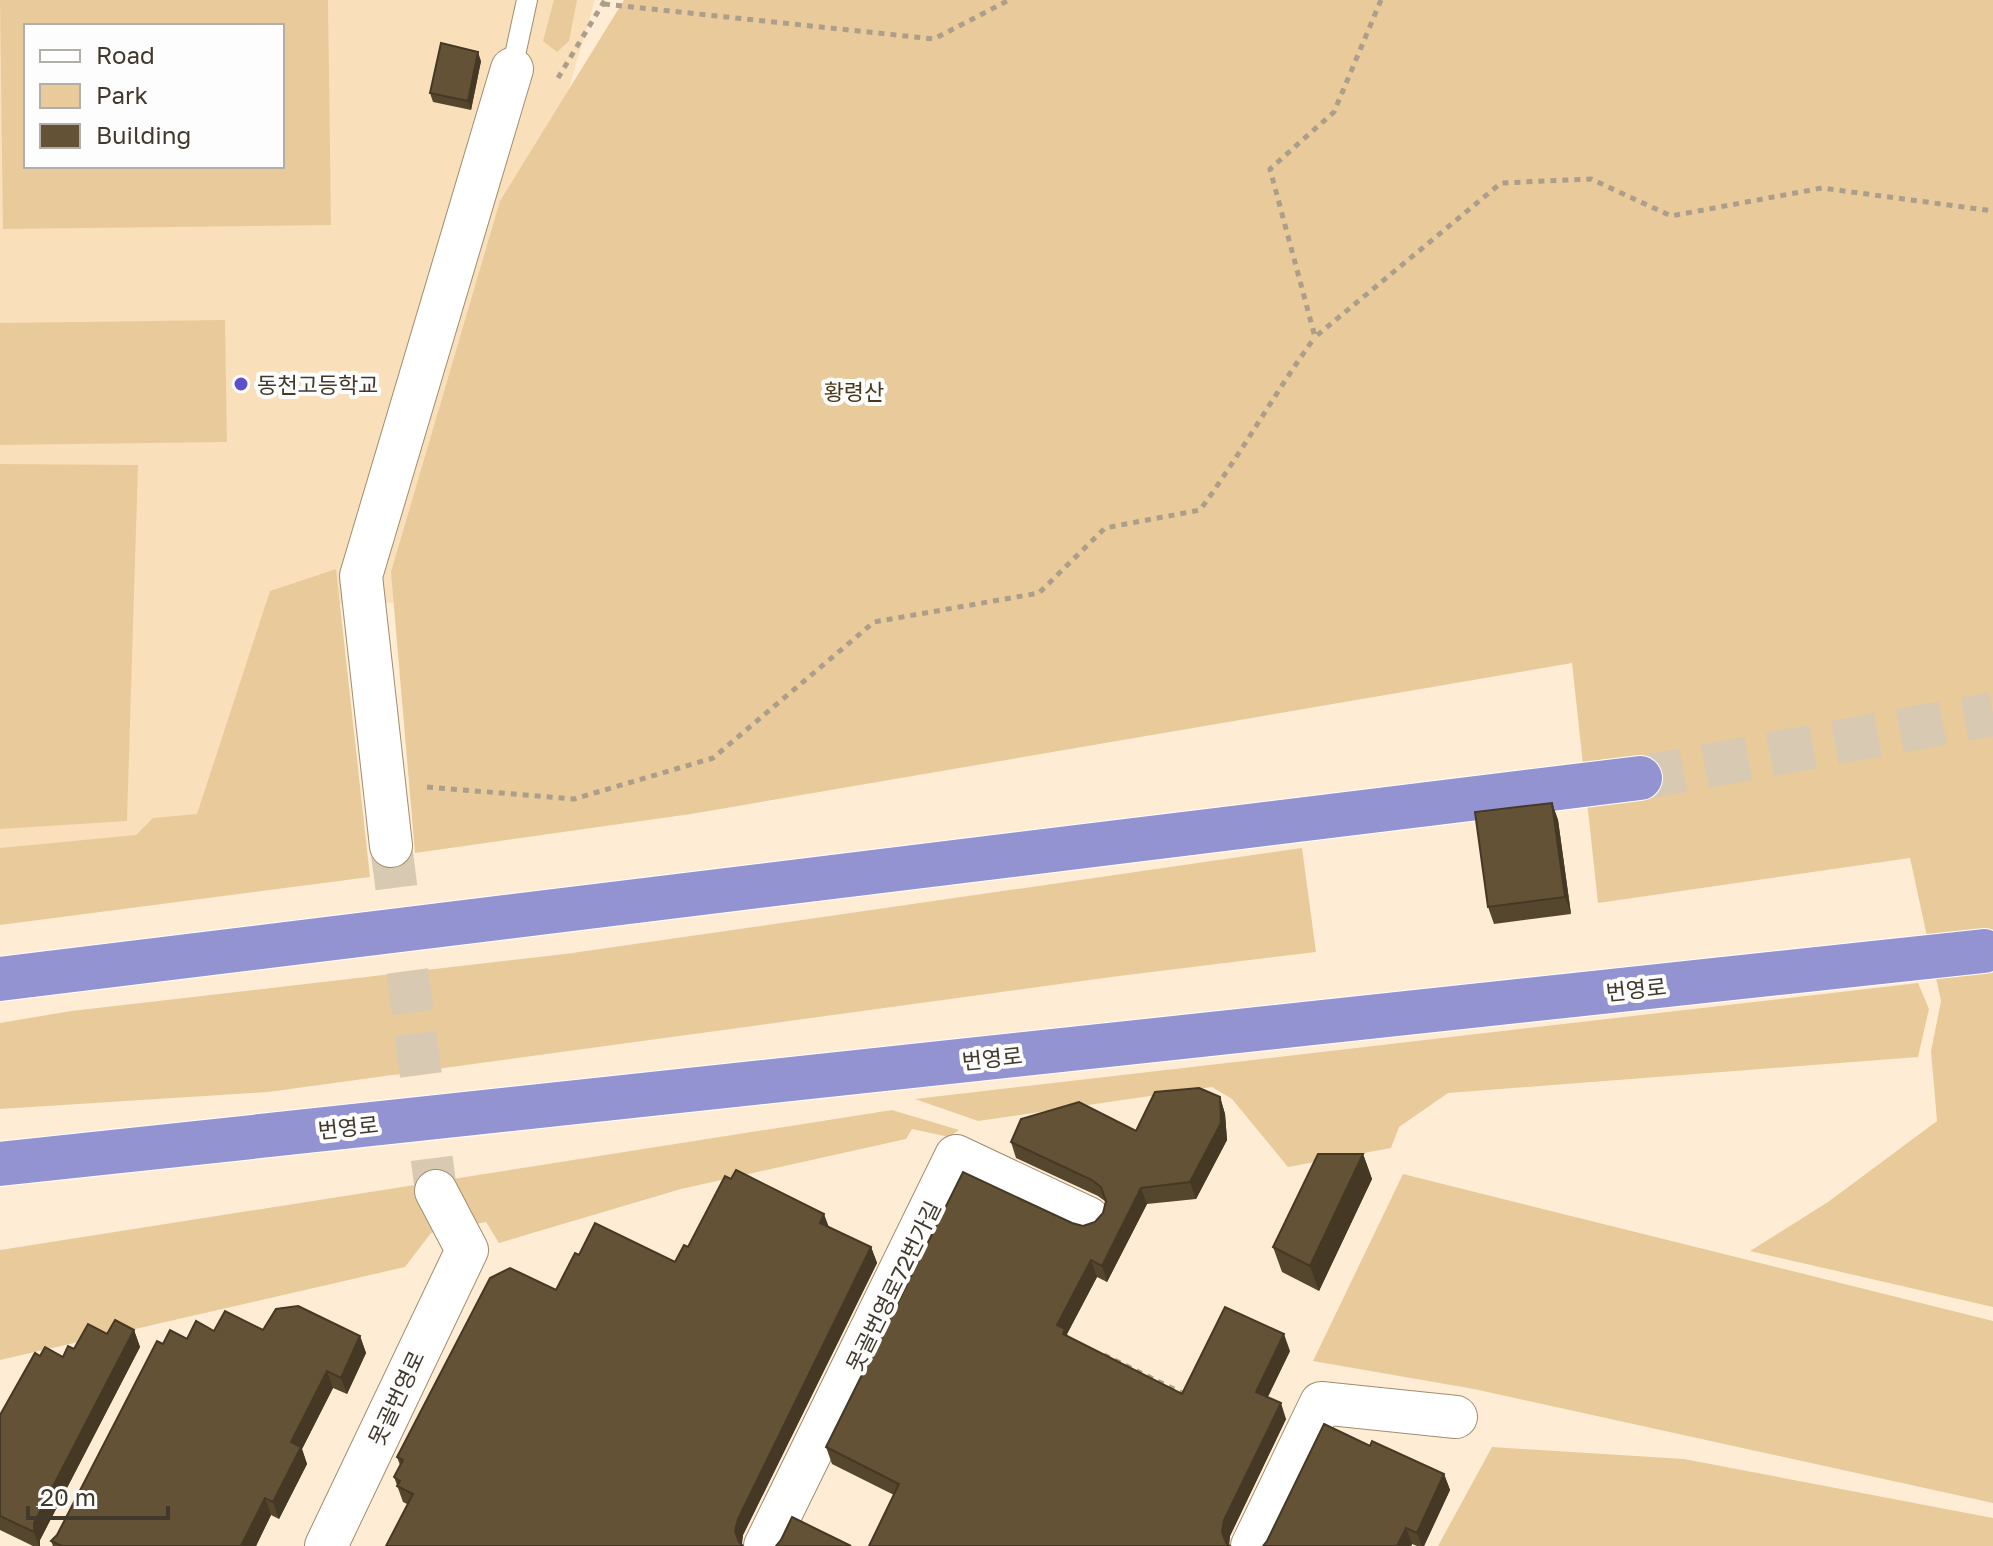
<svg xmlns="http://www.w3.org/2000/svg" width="1993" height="1546" font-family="'Golos Text','Noto Sans KR',sans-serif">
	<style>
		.built { fill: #f9e0ba; fill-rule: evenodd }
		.green { fill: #e9cb9b; fill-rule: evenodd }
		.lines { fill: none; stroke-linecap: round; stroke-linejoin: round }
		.street-tunnel { stroke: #d8c9b2; stroke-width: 42; stroke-dasharray: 42 21; stroke-linecap: butt }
		.highway-tunnel { stroke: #d8c9b2; stroke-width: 44; stroke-dasharray: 44 22; stroke-linecap: butt }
		.lane-casing { stroke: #a08d70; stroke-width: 22 }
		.street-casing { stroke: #a08d70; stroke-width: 44 }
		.highway-casing { stroke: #fff; stroke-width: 46 }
		.path { stroke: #ab9e8a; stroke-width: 5; stroke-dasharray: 6 6; stroke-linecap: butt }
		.lane { stroke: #fff; stroke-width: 20 }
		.street { stroke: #fff; stroke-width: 42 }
		.highway { stroke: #9393d2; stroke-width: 44 }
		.wall { fill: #55472e }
		.shaded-wall { fill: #453926 }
		.building { fill: #635236; stroke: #453926; stroke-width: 2 }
		.poi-dot { fill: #5f50c9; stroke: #fdfdfd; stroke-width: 3 }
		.labels { text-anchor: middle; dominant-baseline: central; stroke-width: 8; stroke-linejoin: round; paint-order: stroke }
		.poi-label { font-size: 22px; fill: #41392c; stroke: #fdfdfd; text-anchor: start }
		.park-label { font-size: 22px; fill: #4b3717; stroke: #fdfdfd }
		.street-label { font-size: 22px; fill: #41392c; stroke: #fdfdfd }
	</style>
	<rect width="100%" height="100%" fill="#feedd4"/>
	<path class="built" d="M0,0H595L417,602L298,606L238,838L0,858ZM26,26H282V166H26Z"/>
	<path class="green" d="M0,0H328L331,225L3,229ZM26,26H282V166H26Z
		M554,0H577L569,41L557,52L543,41Z
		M624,0H1993V1307L1750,1251L1828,1202L1937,1121L1931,1051L1941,1001L1910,858L1598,903L1572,663L691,814L415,853L391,572L500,201Z
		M225,320L227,442L0,445V323Z
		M0,464L138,465L127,821L0,829Z
		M336,569L370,877L0,925V848L136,835L153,818L197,814L270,591Z
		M1302,848L1316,952L1119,976L268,1092L0,1109V1023L71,1011L565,954Z
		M1918,983L1929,1009L1918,1057L1448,1093L1399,1127L1391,1148L1288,1167L1232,1099L1212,1087L978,1121L915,1099Z
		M892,1110L959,1130L949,1137L912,1129L906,1139L681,1189L499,1243L486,1222L431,1233L405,1267L0,1360V1250Z
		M1403,1174L1993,1321V1503L1474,1389L1313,1361Z
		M1492,1447L1684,1459L1993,1518V1546H1438Z"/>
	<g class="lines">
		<path class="street-tunnel" d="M391,846L436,1191"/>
		<path class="highway-tunnel" d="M1640,778L1993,714"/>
		<g class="lane-casing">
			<path id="lane" d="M512,69L527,0"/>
		</g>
		<g class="street-casing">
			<path id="street" d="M391,846L361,576L512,69
				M326,1546L467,1250L436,1191
				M765,1546L956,1156L1088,1218
				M1252,1546L1321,1403L1456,1417"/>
		</g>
		<g class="highway-casing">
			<path id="highway" d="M0,979L1640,778
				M0,1164L1984,951"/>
		</g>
		<path class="path" d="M1381,0L1334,112L1270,169L1315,337L1501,183L1591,179L1671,216L1822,188L1993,211
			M604,4L934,39L1009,0
			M558,78L605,0
			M427,787L574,799L713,758L874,622L1039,593L1105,528L1200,510C1241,454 1274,394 1315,337
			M1104,1355L1188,1396"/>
		<use href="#lane" class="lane"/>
		<use href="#street" class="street"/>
		<use href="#highway" class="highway"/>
	</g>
	<path class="wall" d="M481,61L471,110L433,102L430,93Z
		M1552,803L1558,820L1571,914L1494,924L1488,907Z
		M1220,1097L1225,1114L1227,1140L1196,1199L1147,1204L1107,1282L1097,1277L1067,1334L1068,1337L1182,1394L1290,1351L1268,1397L1286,1419L1230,1536L1229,1545L894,1495L832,1464L826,1447L1072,1223L1083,1226L1095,1222L1103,1213L1106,1202L1098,1196L1016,1158L1011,1142L1136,1131Z
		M1363,1154L1372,1179L1319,1291L1282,1272L1273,1247Z
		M829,1227L871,1247L877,1263L743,1535L742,1545L407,1504L403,1502L394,1477L400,1465L397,1457L556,1290L579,1255L675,1262L688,1247Z
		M134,1330L140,1347L40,1540V1546H33L0,1530V1415L63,1357L74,1349L107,1334Z
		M263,1330L360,1336L366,1353L347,1394L333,1388L302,1449L307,1464L279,1519L271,1515L256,1546H53L51,1541L57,1535L163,1344L187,1339L214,1331Z
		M1370,1446L1444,1474L1450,1490L1424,1546H1417L1412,1544L1411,1546H1263Z"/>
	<path class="shaded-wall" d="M478,52L481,61L471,110L468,101Z
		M1552,803L1558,820L1571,914L1565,897Z
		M1220,1097L1225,1114L1227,1140L1196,1199L1190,1182Z
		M1363,1154L1372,1179L1319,1291L1310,1266Z
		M1141,1188L1147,1204L1107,1282L1102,1266Z
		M824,1214L830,1230L820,1223Z
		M871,1247L877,1263L743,1535L741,1546H740L735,1531L738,1519Z
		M1091,1260L1097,1277L1067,1334L1071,1345L1057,1325Z
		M134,1330L140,1347L40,1540V1546H39L34,1532V1523Z
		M1284,1334L1290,1351L1262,1408L1256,1392Z
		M360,1336L366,1353L347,1394L341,1378Z
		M327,1371L333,1388L302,1449L307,1464L279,1519L273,1502L291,1442Z
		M1281,1403L1286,1419L1230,1536L1229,1546H1227L1222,1532L1224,1520Z
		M1444,1474L1450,1490L1424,1546H1422L1417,1533Z
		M265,1498L271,1515L256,1546H241Z
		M1406,1528L1412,1544L1411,1546H1397Z"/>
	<path class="building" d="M441,43L478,52L468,101L430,93Z
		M1552,803L1565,897L1488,907L1475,812Z
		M1199,1088L1220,1097L1221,1123L1190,1182L1141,1188L1102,1266L1091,1260L1057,1325L1065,1329L1063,1334L1182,1394L1225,1307L1284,1334L1256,1392L1281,1403L1224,1520L1222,1532L1226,1543L1230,1546H869L899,1484L826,1447L963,1172L1072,1223L1083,1226L1095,1222L1103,1213L1106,1201L1101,1187L1092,1180L1011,1142L1021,1119L1079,1102L1136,1131L1155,1092Z
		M1318,1154H1363L1310,1266L1273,1247Z
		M736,1170L824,1214L820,1223L871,1247L738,1519L735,1531L739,1542L743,1546H386L413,1494L397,1486L400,1481L394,1477L403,1460L397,1457L490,1278L510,1268L556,1290L575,1253L579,1255L595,1223L675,1262L684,1245L688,1247L725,1176L731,1179Z
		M298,1306L360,1336L341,1378L327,1371L291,1442L301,1447L273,1502L265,1498L241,1546H62L51,1541L57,1535L157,1341L163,1344L170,1330L187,1339L196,1321L214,1331L225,1311L263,1330L276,1309Z
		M115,1320L134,1330L34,1523V1532L0,1516V1415L35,1353L40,1356L45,1347L63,1357L68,1346L74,1349L88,1324L107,1334Z
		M1324,1424L1370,1446L1372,1441L1444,1474L1417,1533L1406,1528L1397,1546H1263L1267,1541Z
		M792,1517L851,1546H776L781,1540Z"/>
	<circle class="poi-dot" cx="241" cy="384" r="8"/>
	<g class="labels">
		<g class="poi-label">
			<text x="257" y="384">동천고등학교</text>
		</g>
		<g class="park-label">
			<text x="854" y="391">황령산</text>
		</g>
		<g class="street-label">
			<text transform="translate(1636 989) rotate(-6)">번영로</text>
			<text transform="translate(992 1058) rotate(-6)">번영로</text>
			<text transform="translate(348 1127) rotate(-6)">번영로</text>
			<text transform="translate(893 1286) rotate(-64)">못골번영로72번가길</text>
			<text transform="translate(396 1398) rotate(-65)">못골번영로</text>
		</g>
	</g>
	<rect x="24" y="24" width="260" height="144" fill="#fdfdfd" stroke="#b2afa9" stroke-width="2"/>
	<rect x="40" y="50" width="40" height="12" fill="#ffffff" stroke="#b2afa9" stroke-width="2"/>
	<text x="96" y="64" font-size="24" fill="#41392c">Road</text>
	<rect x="40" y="84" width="40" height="24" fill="#e9cb9b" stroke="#b2afa9" stroke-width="2"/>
	<text x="96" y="104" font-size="24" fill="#41392c">Park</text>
	<rect x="40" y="124" width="40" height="24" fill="#635236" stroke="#b2afa9" stroke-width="2"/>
	<text x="96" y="144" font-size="24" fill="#41392c">Building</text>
	<path d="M28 1506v12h140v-12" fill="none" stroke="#41392c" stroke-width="4"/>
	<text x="40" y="1506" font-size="24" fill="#41392c" stroke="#fdfdfd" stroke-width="6" paint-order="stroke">20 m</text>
</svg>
